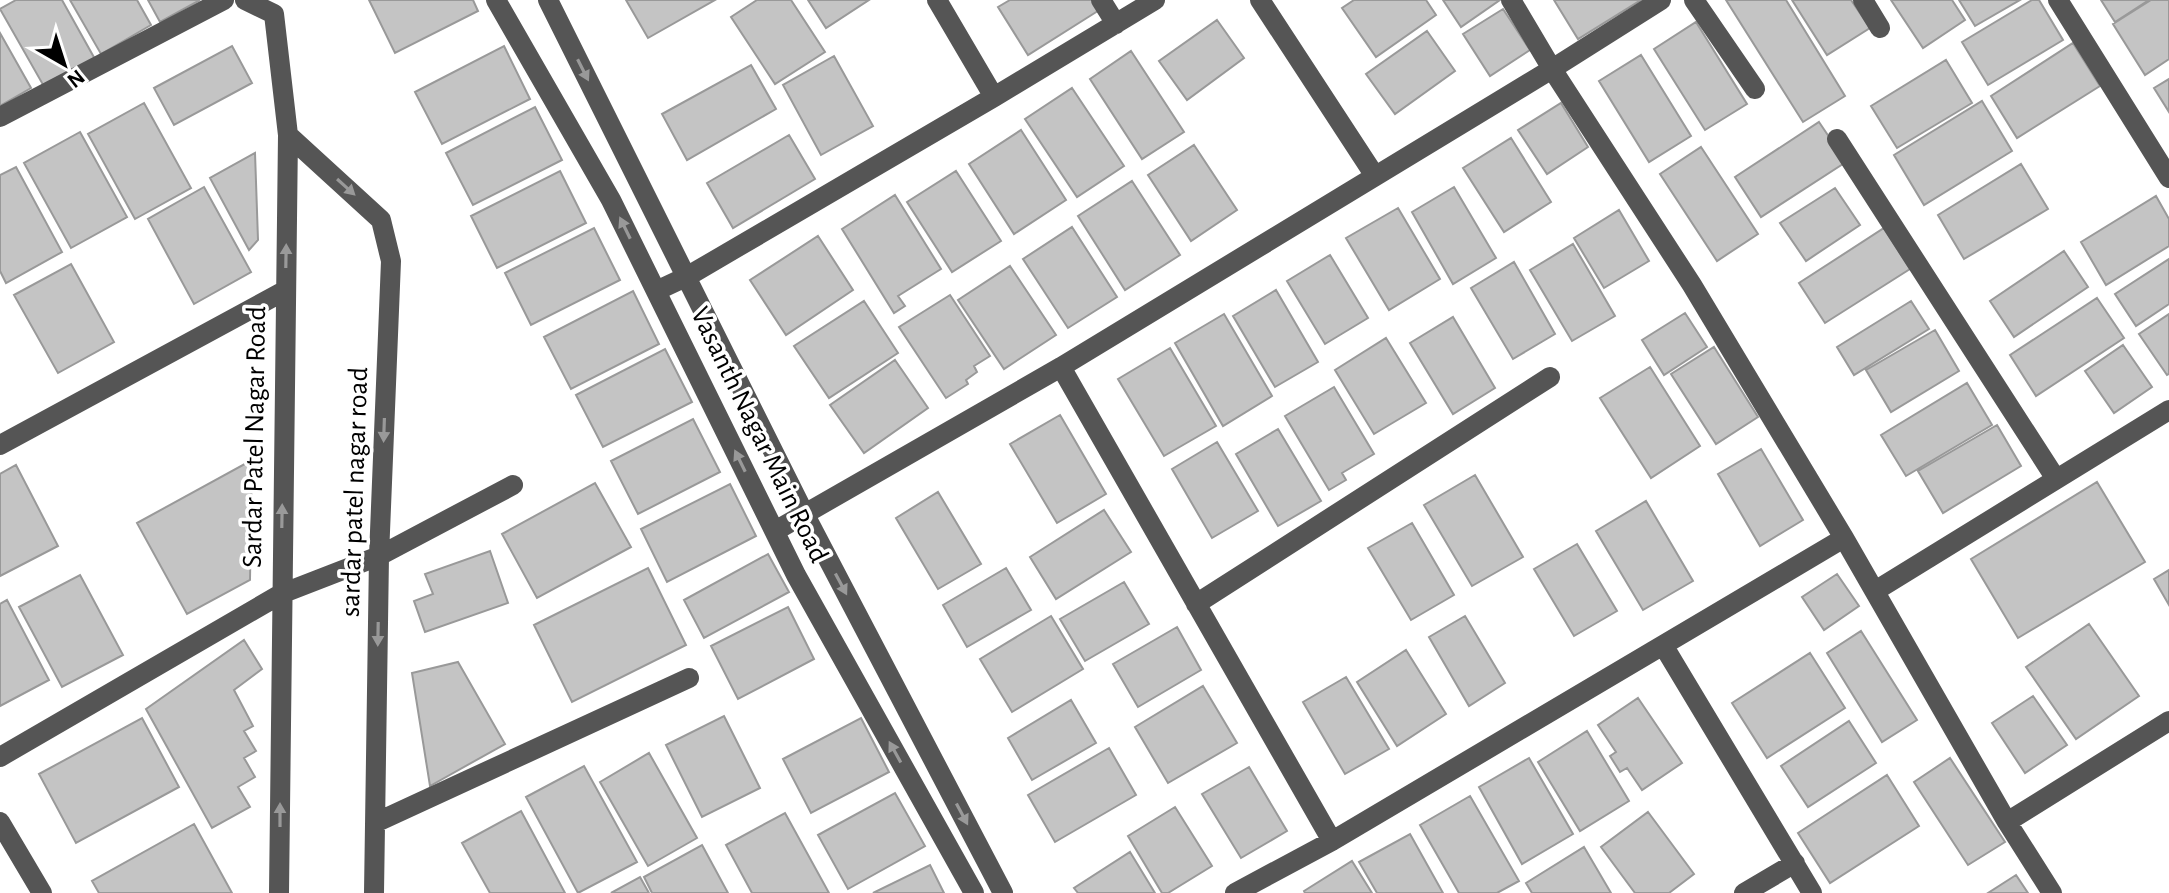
<svg xmlns="http://www.w3.org/2000/svg" width="2169" height="893" font-family="'Alegreya Sans',sans-serif">
	<style>
		.building { fill: #c4c4c4; stroke: #999; stroke-width: 2 }
		.lines { fill: none; stroke-linecap: round; stroke-linejoin: round }
		.minor { stroke: #555; stroke-width: 20 }
		.oneway { fill: #999 }
		.labels { text-anchor: middle; dominant-baseline: central; stroke-width: 7; stroke-linejoin: round; paint-order: stroke }
		.street-label { font-size: 28px; fill: #000; stroke: #fff }
	</style>
	<rect width="100%" height="100%" fill="#fff"/>
	<path class="building" d="M16,0H62L96,61L46,90L0,9Z
		M70,0H137L151,25L101,54Z
		M148,0H200L160,22Z
		M369,0H473L478,11L395,53Z
		M626,0H715L648,38Z
		M757,0H791L825,52L775,84L731,17Z
		M808,0H869L826,28Z
		M1010,0H1096L1101,9L1028,55L998,7Z
		M1354,0H1426L1436,15L1376,57L1342,8Z
		M1443,0H1500L1461,27Z
		M1554,0H1641L1578,39Z
		M1726,0H1786L1845,96L1803,122Z
		M1792,0H1851L1870,28L1827,55Z
		M1891,0H1952L1965,20L1923,48Z
		M1959,0H2020L1975,26Z
		M2032,0H2039L2063,40L1988,85L1962,42Z
		M2101,0H2149L2115,22Z
		M2151,0H2169V59L2145,75L2113,24Z
		M1503,9L1530,50L1490,76L1463,34Z
		M1217,20L1244,58L1187,100L1159,61Z
		M1696,22L1747,104L1705,130L1654,49Z
		M1427,31L1455,71L1395,114L1366,74Z
		M0,33L31,88L0,106Z
		M2073,43L2100,86L2017,138L1991,96Z
		M232,46L252,83L174,125L154,88Z
		M504,46L530,99L442,144L415,92Z
		M1131,51L1184,132L1142,159L1090,79Z
		M1641,55L1691,136L1649,162L1599,81Z
		M834,56L873,126L821,155L783,85Z
		M1946,60L1972,103L1897,148L1871,106Z
		M751,65L776,109L687,160L662,114Z
		M2169,79V112L2154,88Z
		M1072,88L1124,166L1077,197L1025,119Z
		M1982,101L2012,151L1924,205L1894,155Z
		M144,103L191,188L135,219L88,134Z
		M1561,103L1588,147L1547,174L1518,130Z
		M535,107L562,160L473,205L446,153Z
		M1819,122L1846,162L1761,217L1735,177Z
		M1021,130L1066,200L1014,234L969,164Z
		M80,132L127,217L71,248L24,163Z
		M789,135L815,179L733,228L707,183Z
		M1511,138L1551,202L1504,232L1463,168Z
		M1194,145L1237,210L1191,241L1148,175Z
		M1701,147L1758,234L1717,261L1660,174Z
		M255,153L258,240L249,250L210,178Z
		M2021,164L2048,209L1964,259L1938,215Z
		M16,167L62,252L6,283L0,271V175Z
		M560,171L586,223L497,268L471,216Z
		M956,171L1001,241L952,272L907,202Z
		M1132,181L1180,255L1125,290L1078,216Z
		M204,187L251,272L194,304L148,219Z
		M1454,187L1496,258L1453,284L1412,212Z
		M1835,188L1860,225L1806,261L1780,223Z
		M895,195L941,269L898,296L905,306L894,313L842,229Z
		M2156,196L2169,219V246L2106,285L2081,242Z
		M1398,208L1440,279L1389,310L1346,238Z
		M1619,210L1649,261L1604,288L1574,238Z
		M1072,227L1117,297L1068,328L1023,259Z
		M594,228L620,280L531,325L505,273Z
		M1884,228L1910,269L1825,323L1799,283Z
		M818,236L853,290L786,335L750,280Z
		M1573,244L1615,316L1572,341L1530,270Z
		M2064,251L2088,287L2014,337L1990,301Z
		M1330,255L1368,318L1325,344L1287,281Z
		M2169,259V304L2136,326L2115,294Z
		M1514,262L1555,334L1513,359L1471,288Z
		M71,264L114,342L58,373L14,295Z
		M1010,266L1056,335L1004,369L958,300Z
		M1276,290L1318,362L1275,387L1233,316Z
		M633,291L659,344L571,389L544,337Z
		M950,295L990,356L974,366L977,372L966,380L968,384L946,398L899,327Z
		M2097,298L2124,338L2036,396L2010,355Z
		M864,301L898,353L829,398L794,346Z
		M1911,301L1929,329L1854,375L1837,347Z
		M1685,313L1707,347L1664,375L1642,340Z
		M1224,314L1272,396L1223,426L1175,343Z
		M2169,314V374L2167,375L2139,334Z
		M1453,317L1495,388L1453,414L1410,343Z
		M1935,330L1959,371L1891,412L1866,370Z
		M1386,338L1426,403L1374,434L1335,370Z
		M2123,345L2152,387L2114,413L2085,371Z
		M1714,347L1758,417L1716,444L1671,374Z
		M1170,348L1216,426L1164,456L1118,379Z
		M665,349L692,402L603,447L576,395Z
		M895,360L928,408L864,453L830,405Z
		M1650,367L1700,446L1651,478L1600,398Z
		M1967,383L1992,425L1906,476L1881,435Z
		M1334,387L1374,454L1342,473L1346,480L1329,490L1285,416Z
		M1060,415L1106,494L1057,523L1010,444Z
		M693,419L720,472L638,514L611,461Z
		M1997,425L2021,466L1943,513L1918,471Z
		M1278,429L1321,501L1278,526L1236,454Z
		M1217,442L1258,511L1212,538L1172,469Z
		M1761,449L1803,520L1760,546L1718,474Z
		M252,460L250,580L187,614L137,523Z
		M16,465L58,546L0,576V474Z
		M1475,475L1523,557L1472,586L1424,505Z
		M2097,482L2145,562L2018,638L1971,559Z
		M595,483L631,547L537,598L502,534Z
		M730,484L756,536L667,582L641,529Z
		M938,492L981,564L938,589L896,518Z
		M1646,501L1693,581L1643,610L1596,531Z
		M1104,510L1131,552L1056,599L1030,557Z
		M1412,523L1454,595L1411,620L1368,548Z
		M1577,544L1617,611L1574,636L1534,569Z
		M490,551L508,603L425,632L414,601L433,594L425,574Z
		M768,554L789,592L704,638L684,600Z
		M648,568L686,645L572,702L534,625Z
		M1006,568L1031,610L967,647L943,605Z
		M2169,570V605L2154,579Z
		M1837,574L1859,606L1824,630L1802,597Z
		M80,575L123,655L62,687L19,607Z
		M1124,582L1149,624L1085,661L1060,619Z
		M7,600L49,680L0,706V604Z
		M788,607L814,659L738,699L711,646Z
		M1051,616L1083,669L1012,712L980,659Z
		M1465,616L1505,683L1469,706L1429,637Z
		M2089,624L2139,696L2076,739L2026,667Z
		M1177,627L1201,670L1138,707L1113,664Z
		M1861,631L1917,720L1882,742L1827,653Z
		M244,640L262,669L234,690L253,726L244,731L256,751L244,758L255,777L238,787L250,807L212,828L146,709Z
		M1406,650L1446,714L1397,746L1357,682Z
		M1810,653L1845,708L1767,758L1732,703Z
		M458,662L505,744L430,786L412,673Z
		M1346,677L1389,749L1345,774L1303,702Z
		M1203,686L1237,743L1168,783L1135,727Z
		M2033,696L2067,745L2025,773L1992,723Z
		M1638,698L1682,763L1642,790L1627,768L1620,772L1610,756L1616,752L1598,725Z
		M1071,700L1096,743L1032,780L1008,738Z
		M724,716L760,788L702,817L666,745Z
		M142,718L179,787L76,843L39,774Z
		M861,718L889,772L811,813L783,759Z
		M1849,721L1876,763L1808,807L1781,766Z
		M1587,731L1629,801L1580,831L1538,762Z
		M1109,748L1136,795L1055,842L1028,795Z
		M649,753L697,838L648,866L600,782Z
		M1529,758L1573,834L1522,864L1479,787Z
		M1950,758L2005,842L1968,865L1914,782Z
		M584,766L637,862L578,893L526,797Z
		M1249,767L1287,831L1241,858L1202,794Z
		M1887,775L1919,826L1830,883L1798,833Z
		M895,793L925,846L848,889L818,835Z
		M1470,796L1519,881L1497,893H1459L1420,825Z
		M1175,807L1212,866L1168,893H1162L1128,836Z
		M521,811L565,893H490L462,843Z
		M1648,812L1694,874L1669,893H1635L1601,847Z
		M785,813L829,893H752L726,845Z
		M194,824L232,893H99L92,881Z
		M1410,834L1443,893H1377L1359,862Z
		M702,845L728,893H652L644,877Z
		M1584,847L1611,893H1532L1526,883Z
		M1130,852L1155,893H1078L1074,888Z
		M1352,861L1372,893H1305L1304,891Z
		M930,865L944,893H873Z
		M2016,875L2028,893H1988Z
		M640,877L649,893H611Z"/>
	<g class="lines">
		<path class="minor" d="M245,0L274,14L288,135L279,893
			M496,0L611,200L796,575L974,893
			M548,0L805,515L1003,893
			M937,0L994,97
			M1101,0L1116,24
			M1260,0L1375,176
			M1511,0L1552,69L1692,285L1844,538L2007,822L2052,893
			M1694,0L1755,89
			M1863,0L1880,28
			M2058,0L2169,178
			M0,117L224,0
			M288,135L381,220L391,261L379,556L374,893
			M1837,139L2056,479
			M656,291L688,276L994,97L1155,0
			M1061,367L1332,841
			M0,445L286,290
			M775,531L1061,367L1552,69L1661,0
			M1875,591L2169,410
			M1196,604L1550,377
			M1663,645L1812,893
			M0,757L281,594L379,556L513,485
			M0,822L42,893
			M2007,822L2169,721
			M375,823L689,678
			M1235,893L1332,841L1844,538
			M1744,893L1795,863"/>
	</g>
	<defs><path id="oneway-solid" d="M-6-.8H1V-3.2L6.5 0L1 3.2V.8H-6Z" transform="scale(2)"/></defs>
	<g class="oneway">
		<use href="#oneway-solid" transform="translate(583 70) rotate(63)"/>
		<use href="#oneway-solid" transform="translate(346 187) rotate(42)"/>
		<use href="#oneway-solid" transform="translate(625 228) rotate(-116)"/>
		<use href="#oneway-solid" transform="translate(286 256) rotate(-89)"/>
		<use href="#oneway-solid" transform="translate(384 430) rotate(92)"/>
		<use href="#oneway-solid" transform="translate(740 461) rotate(-116)"/>
		<use href="#oneway-solid" transform="translate(282 516) rotate(-89)"/>
		<use href="#oneway-solid" transform="translate(841 584) rotate(62)"/>
		<use href="#oneway-solid" transform="translate(378 634) rotate(91)"/>
		<use href="#oneway-solid" transform="translate(895 752) rotate(-119)"/>
		<use href="#oneway-solid" transform="translate(962 814) rotate(62)"/>
		<use href="#oneway-solid" transform="translate(280 815) rotate(-90)"/>
	</g>
	<g class="labels">
		<g class="street-label">
			<text transform="translate(759 435) rotate(64)">Vasanth Nagar Main Road</text>
			<text transform="translate(255 437) rotate(-89)">Sardar Patel Nagar Road</text>
			<text transform="translate(355 492) rotate(-88)">sardar patel nagar road</text>
		</g>
	</g>
	<g transform="translate(64 64) rotate(141)" stroke="#ffffff" stroke-width="6" paint-order="stroke">
	<path d="M0-6L14 30L0 20L-14 30Z" fill="#000000"/>
	<text y="-12" font-size="22" font-weight="bold" text-anchor="middle" fill="#000000">N</text>
	</g>
</svg>
